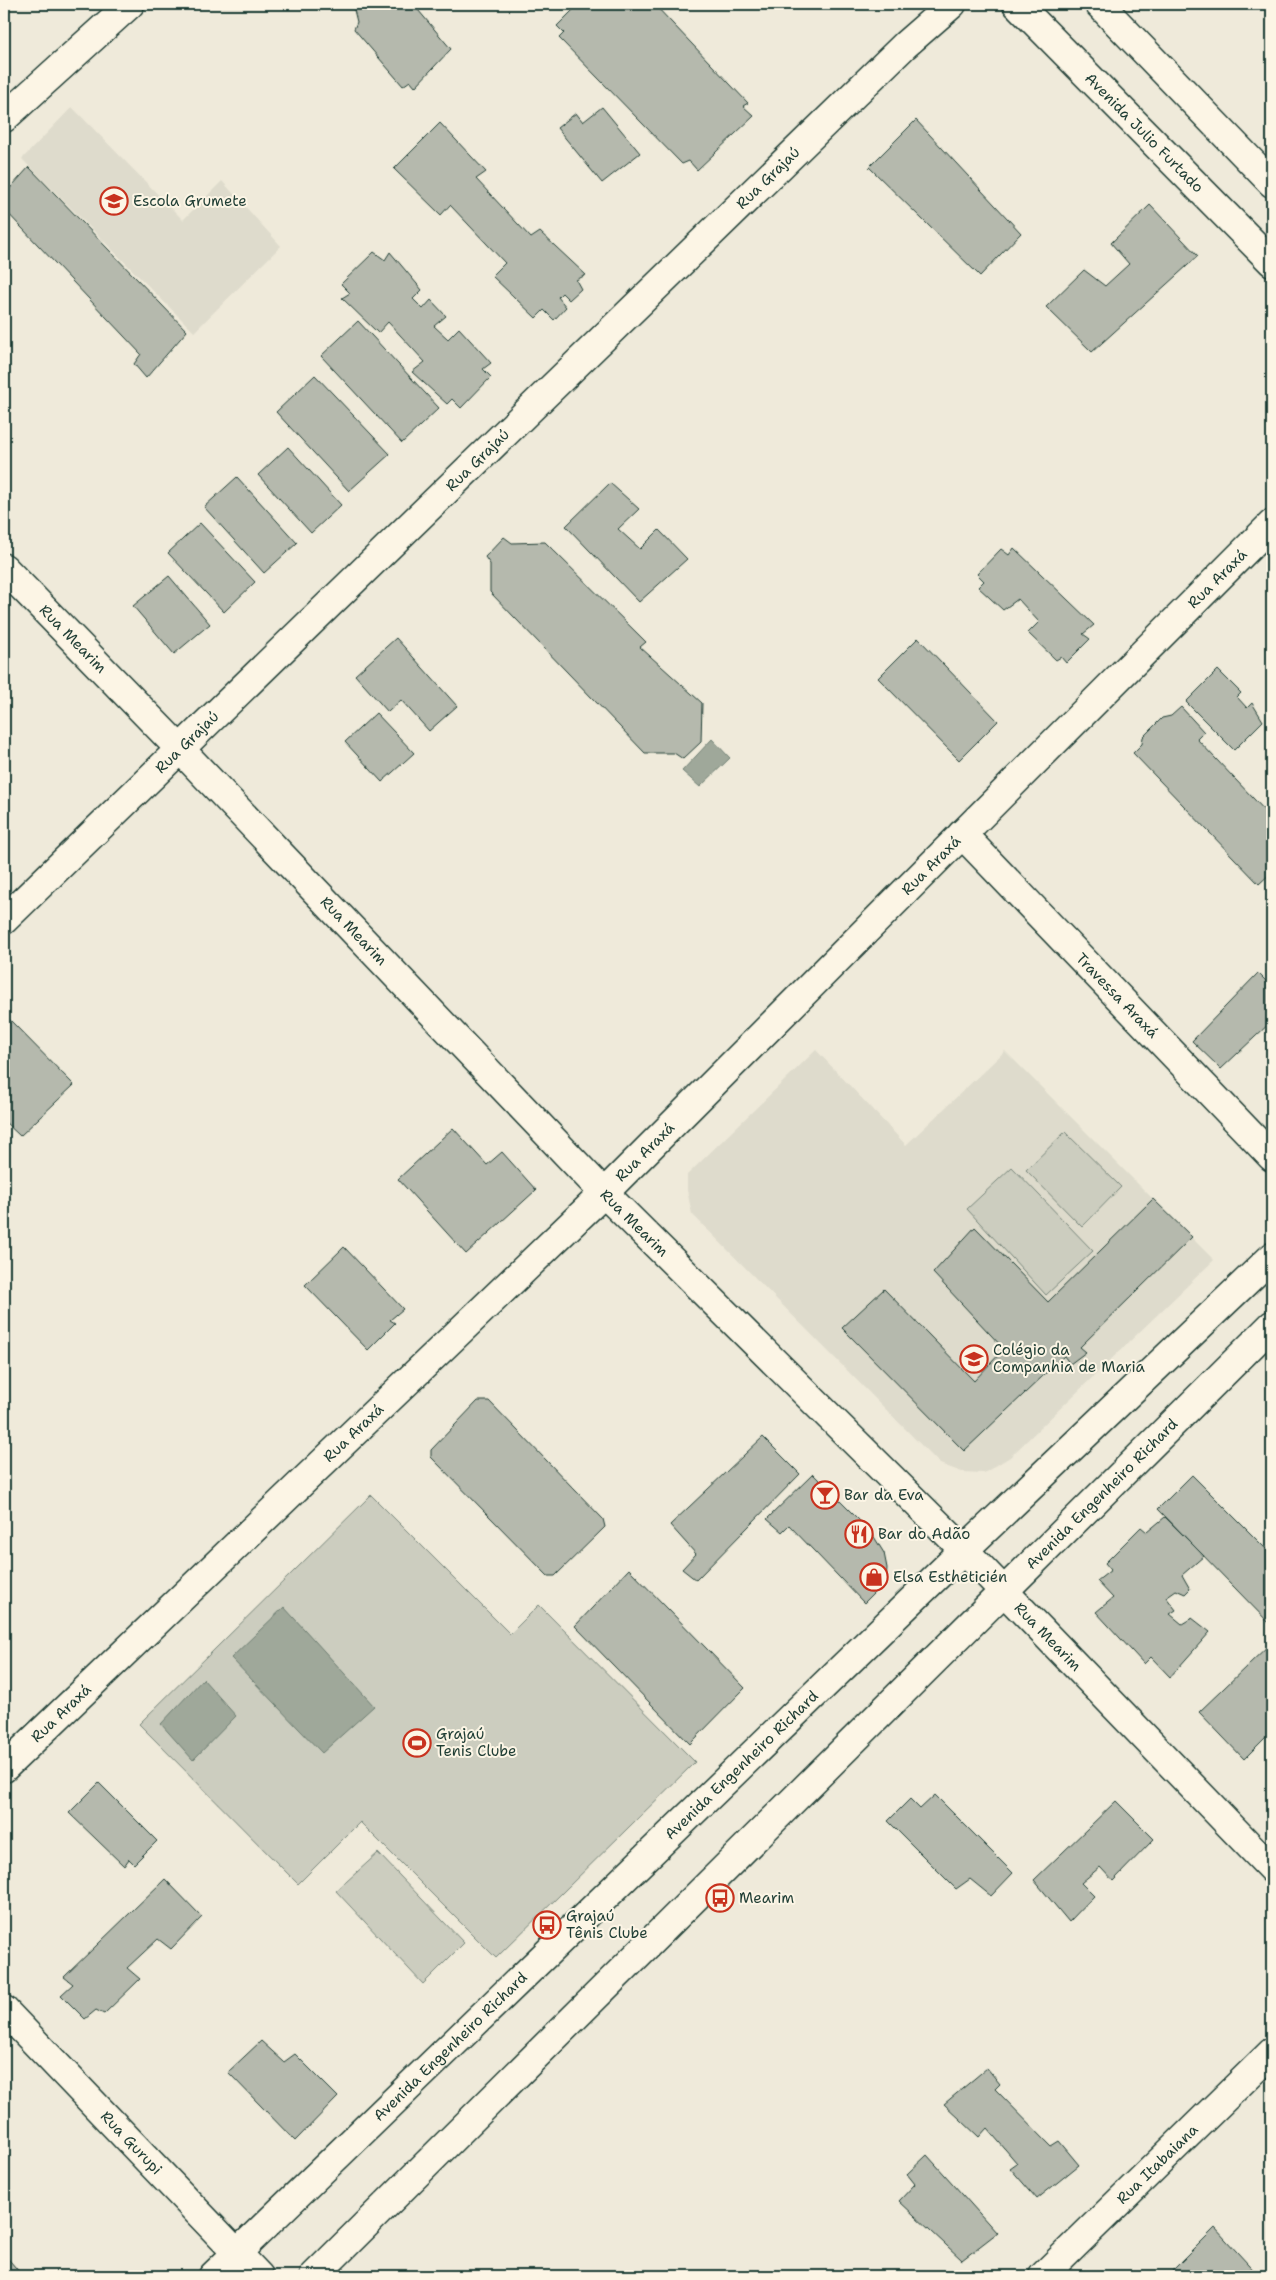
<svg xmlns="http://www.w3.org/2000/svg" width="1276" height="2280" font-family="'Shantell Sans',sans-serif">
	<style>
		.built { fill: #dedbcc }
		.green { fill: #cccdbf; stroke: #76857a }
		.water { fill: #9fa89a; stroke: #6c7d71 }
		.building { fill: #b5b9ad; stroke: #1f3d34 }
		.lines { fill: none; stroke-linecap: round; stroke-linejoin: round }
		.minor-casing { stroke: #1f3d34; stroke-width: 31 }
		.major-casing { stroke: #1f3d34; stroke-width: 31 }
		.minor { stroke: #fcf5e5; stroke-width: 28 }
		.major { stroke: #fcf5e5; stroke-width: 28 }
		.labels { text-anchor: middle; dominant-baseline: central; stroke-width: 4; stroke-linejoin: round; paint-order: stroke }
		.street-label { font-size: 15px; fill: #1f3d34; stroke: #fcf5e5 }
		.poi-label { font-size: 15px; fill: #1f3d34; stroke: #fcf5e5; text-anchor: start }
	</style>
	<rect width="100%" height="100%" fill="#efeada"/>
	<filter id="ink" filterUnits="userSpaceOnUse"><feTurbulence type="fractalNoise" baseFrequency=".02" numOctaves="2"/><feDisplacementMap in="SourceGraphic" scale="10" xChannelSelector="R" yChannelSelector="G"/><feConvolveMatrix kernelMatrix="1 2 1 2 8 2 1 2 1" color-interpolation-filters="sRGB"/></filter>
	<g filter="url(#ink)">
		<path class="built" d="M72,107L183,220L222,181L281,246L194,332L22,159Z
			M816,1050L906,1145L1005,1051L1214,1260L1010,1457L984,1473L962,1472L940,1464L692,1214L687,1190V1175Z"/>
		<path class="green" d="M1065,1132L1121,1187L1082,1227L1026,1170Z
			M1012,1167L1093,1251L1046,1295L967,1209Z
			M371,1495L510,1634L539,1605L695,1762L496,1958L360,1822L298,1884L139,1724Z
			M378,1853L464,1943L423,1984L336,1891Z"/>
		<path class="water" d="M712,739L730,758L700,787L682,771Z
			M284,1607L374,1706L322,1753L231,1658Z
			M203,1679L236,1716L193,1760L161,1724Z"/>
		<path class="building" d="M344,4H413L451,49L415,87L410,81L403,86L354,29L357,22L354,10Z
			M579,4H654L748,103L743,106L754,116L697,170L689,161L682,164L559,38L564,33L557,26Z
			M602,107L640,153L602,183L557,128L576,113L583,122Z
			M916,120L1021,233L980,276L869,167Z
			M440,123L486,172L476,179L531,238L540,232L586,275L576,280L581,289L569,300L562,293L558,297L566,307L554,320L544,310L536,318L492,276L505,263L450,205L441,215L394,169Z
			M29,167L187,331L146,378L134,364L141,354L4,209V195Z
			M1150,205L1198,256L1092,352L1046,307L1084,270L1105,286L1129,264L1111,243Z
			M374,252L385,260L390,252L422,290L413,299L423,309L431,300L446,316L434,326L448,339L459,328L491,363L483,369L491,377L461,408L452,399L447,404L412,372L425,362L388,322L378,333L342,298L350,293L341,284Z
			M358,321L439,408L402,443L321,356Z
			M315,375L390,454L349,491L276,412Z
			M288,447L341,505L311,533L258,475Z
			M237,477L297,543L264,573L204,507Z
			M610,483L639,509L618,529L640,549L659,530L687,559L639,602L566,526Z
			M200,523L255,582L224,612L168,553Z
			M504,537L512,543L545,542L646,642L640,647L702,703L701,742L683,759L674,753H645L490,592V564L485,557Z
			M1014,548L1094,625L1083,634L1090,639L1066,663L1061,657L1056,660L1028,633L1039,622L1018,599L1003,610L978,587L984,581L977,574L1001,549L1009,555Z
			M169,576L210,624L174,654L133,606Z
			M396,638L457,706L429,731L401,700L388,712L355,675Z
			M918,638L998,721L959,760L878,678Z
			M1218,670L1241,693L1237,697L1247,708L1252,703L1263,721L1234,750L1186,702Z
			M1181,707L1204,732L1197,739L1272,818V872L1259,884L1133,753L1142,744L1143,737L1162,718L1171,716Z
			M376,713L414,753L382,782L345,742Z
			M1258,973L1272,987V1021L1221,1069L1192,1041Z
			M9,1019L74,1085L20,1136L4,1121V1024Z
			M453,1128L487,1165L502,1152L536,1190L466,1254L398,1179Z
			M1153,1199L1192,1237L1080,1347L1086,1352L1070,1364L1064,1356L964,1451L842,1328L884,1289L974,1381L1004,1349L933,1273L975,1227L1048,1302Z
			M344,1247L403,1309L390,1320L395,1323L368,1350L305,1285Z
			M478,1401H489L603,1519L605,1527L555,1576H548L431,1457V1450Z
			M763,1437L800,1474L696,1580L682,1569L696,1554L670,1525Z
			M813,1474L871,1532L884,1553L887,1568L886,1581L864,1603L789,1525L782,1532L767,1519Z
			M1192,1475L1272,1555V1626L1158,1509Z
			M1165,1517L1204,1556L1182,1575L1190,1589L1185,1594L1176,1590L1166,1597L1176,1610L1170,1614L1182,1624L1192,1618L1210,1632L1170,1677L1151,1657L1144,1664L1096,1612L1113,1598L1097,1581L1111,1570L1105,1563L1141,1527L1147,1532Z
			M629,1569L745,1688L690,1744L575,1626Z
			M1272,1642V1731L1244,1759L1199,1712Z
			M99,1783L157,1841L134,1864L129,1859L124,1866L69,1813Z
			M935,1795L1013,1873L991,1896L970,1879L956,1889L888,1821L910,1799L920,1809Z
			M1116,1801L1154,1839L1113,1881L1100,1867L1081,1883L1094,1896L1069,1922L1034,1880Z
			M165,1879L202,1917L171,1949L158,1939L127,1968L140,1979L104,2014L96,2010L85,2019L61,1995L73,1984L64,1977Z
			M261,2041L284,2062L295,2054L338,2097L295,2141L228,2072Z
			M987,2068L1000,2084L995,2089L1051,2146L1059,2141L1079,2165L1037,2199L1010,2168L1017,2163L987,2128L979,2137L944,2104Z
			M927,2155L997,2233L962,2260L899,2201L915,2184L907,2174Z
			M1215,2228L1259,2276H1167Z
			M4,2254L22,2275V2276H4Z"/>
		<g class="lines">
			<g class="minor-casing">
				<g id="minor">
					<path id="s1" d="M1017,4L1272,262"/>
					<path d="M1099,4L1272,183"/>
					<path d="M4,118L130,4"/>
					<path id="s2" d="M4,568L180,749L604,1193L964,1550L1272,1869"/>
					<path id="s3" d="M962,834L1272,1157"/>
					<path id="s4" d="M4,920L905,45L952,4"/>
					<path id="s5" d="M4,1768L604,1193L1272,524"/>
					<path id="s6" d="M213,2276L964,1550L1272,1257"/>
					<path id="s7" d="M314,2276L1272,1325"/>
					<path id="s8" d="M1043,2276L1272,2052"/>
				</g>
			</g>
			<g class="major-casing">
				<g id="major">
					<path id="s9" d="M4,2010L259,2276"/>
				</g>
			</g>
			<use href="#minor" class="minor"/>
			<use href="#major" class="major"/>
		</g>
	</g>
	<defs>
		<g id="school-ring" transform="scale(1.4375)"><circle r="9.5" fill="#fcf5e5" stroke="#c8321e" stroke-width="1.5"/><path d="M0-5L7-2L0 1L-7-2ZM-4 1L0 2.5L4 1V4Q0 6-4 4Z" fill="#c8321e"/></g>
		<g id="bar-ring" transform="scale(1.4375)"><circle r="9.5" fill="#fcf5e5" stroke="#c8321e" stroke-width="1.5"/><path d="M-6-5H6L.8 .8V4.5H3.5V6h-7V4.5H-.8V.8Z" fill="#c8321e"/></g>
		<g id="restaurant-ring" transform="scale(1.4375)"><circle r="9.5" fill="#fcf5e5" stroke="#c8321e" stroke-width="1.5"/><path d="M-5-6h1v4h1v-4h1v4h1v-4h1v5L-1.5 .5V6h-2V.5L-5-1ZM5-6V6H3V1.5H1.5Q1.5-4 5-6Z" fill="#c8321e"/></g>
		<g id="shop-ring" transform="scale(1.4375)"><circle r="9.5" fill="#fcf5e5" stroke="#c8321e" stroke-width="1.5"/><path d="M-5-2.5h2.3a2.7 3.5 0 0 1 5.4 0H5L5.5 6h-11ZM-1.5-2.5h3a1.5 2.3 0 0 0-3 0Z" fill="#c8321e"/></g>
		<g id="stadium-ring" transform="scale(1.4375)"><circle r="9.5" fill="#fcf5e5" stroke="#c8321e" stroke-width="1.5"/><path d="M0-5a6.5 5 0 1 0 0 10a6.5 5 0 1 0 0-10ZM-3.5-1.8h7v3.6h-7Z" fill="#c8321e"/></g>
		<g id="bus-ring" transform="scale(1.4375)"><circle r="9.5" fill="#fcf5e5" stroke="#c8321e" stroke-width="1.5"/><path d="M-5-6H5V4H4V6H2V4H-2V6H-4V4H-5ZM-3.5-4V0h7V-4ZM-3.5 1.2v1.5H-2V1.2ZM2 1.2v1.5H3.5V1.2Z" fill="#c8321e"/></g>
	</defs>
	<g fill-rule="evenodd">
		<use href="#school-ring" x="114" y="201"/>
		<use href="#school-ring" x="974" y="1359"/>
		<use href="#bar-ring" x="825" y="1495"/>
		<use href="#restaurant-ring" x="859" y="1534"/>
		<use href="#shop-ring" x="874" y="1577"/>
		<use href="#stadium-ring" x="417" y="1743"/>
		<use href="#bus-ring" x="720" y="1898"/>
		<use href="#bus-ring" x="547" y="1925"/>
	</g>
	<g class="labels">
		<g class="street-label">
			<text stroke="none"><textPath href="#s1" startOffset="181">Avenida Julio Furtado</textPath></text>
			<text stroke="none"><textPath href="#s4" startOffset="1065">Rua Grajaú</textPath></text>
			<text stroke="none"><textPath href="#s4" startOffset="660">Rua Grajaú</textPath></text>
			<text stroke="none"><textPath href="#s5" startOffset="1699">Rua Araxá</textPath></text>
			<text stroke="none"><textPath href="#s2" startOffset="99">Rua Mearim</textPath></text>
			<text stroke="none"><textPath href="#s4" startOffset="255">Rua Grajaú</textPath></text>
			<text stroke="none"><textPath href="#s5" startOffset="1294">Rua Araxá</textPath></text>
			<text stroke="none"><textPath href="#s2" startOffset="504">Rua Mearim</textPath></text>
			<text stroke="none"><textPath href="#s3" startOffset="224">Travessa Araxá</textPath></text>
			<text stroke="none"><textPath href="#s5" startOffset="889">Rua Araxá</textPath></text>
			<text stroke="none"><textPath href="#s2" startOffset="909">Rua Mearim</textPath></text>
			<text stroke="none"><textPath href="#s5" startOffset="484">Rua Araxá</textPath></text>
			<text stroke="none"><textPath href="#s7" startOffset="1110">Avenida Engenheiro Richard</textPath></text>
			<text stroke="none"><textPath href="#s2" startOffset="1494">Rua Mearim</textPath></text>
			<text stroke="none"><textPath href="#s5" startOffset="79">Rua Araxá</textPath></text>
			<text stroke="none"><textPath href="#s6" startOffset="735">Avenida Engenheiro Richard</textPath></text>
			<text stroke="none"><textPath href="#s6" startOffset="330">Avenida Engenheiro Richard</textPath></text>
			<text stroke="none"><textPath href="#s9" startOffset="184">Rua Gurupi</textPath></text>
			<text stroke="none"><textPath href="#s8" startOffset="160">Rua Itabaiana</textPath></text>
		</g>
		<g class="poi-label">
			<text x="133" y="201">Escola Grumete</text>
			<text x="993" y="1350">Colégio da<tspan x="993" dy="17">Companhia de Maria</tspan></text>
			<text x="844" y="1495">Bar da Eva</text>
			<text x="878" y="1534">Bar do Adão</text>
			<text x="893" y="1577">Elsa Estheticién</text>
			<text x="436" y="1734">Grajaú<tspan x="436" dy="17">Tenis Clube</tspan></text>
			<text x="739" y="1898">Mearim</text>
			<text x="566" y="1916">Grajaú<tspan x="566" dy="17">Tênis Clube</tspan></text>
		</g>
	</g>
	<rect width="1276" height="2280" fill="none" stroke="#fcf5e5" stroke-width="20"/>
	<rect x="10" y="10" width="1256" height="2260" fill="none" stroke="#1f3d34" stroke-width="2" filter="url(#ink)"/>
</svg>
